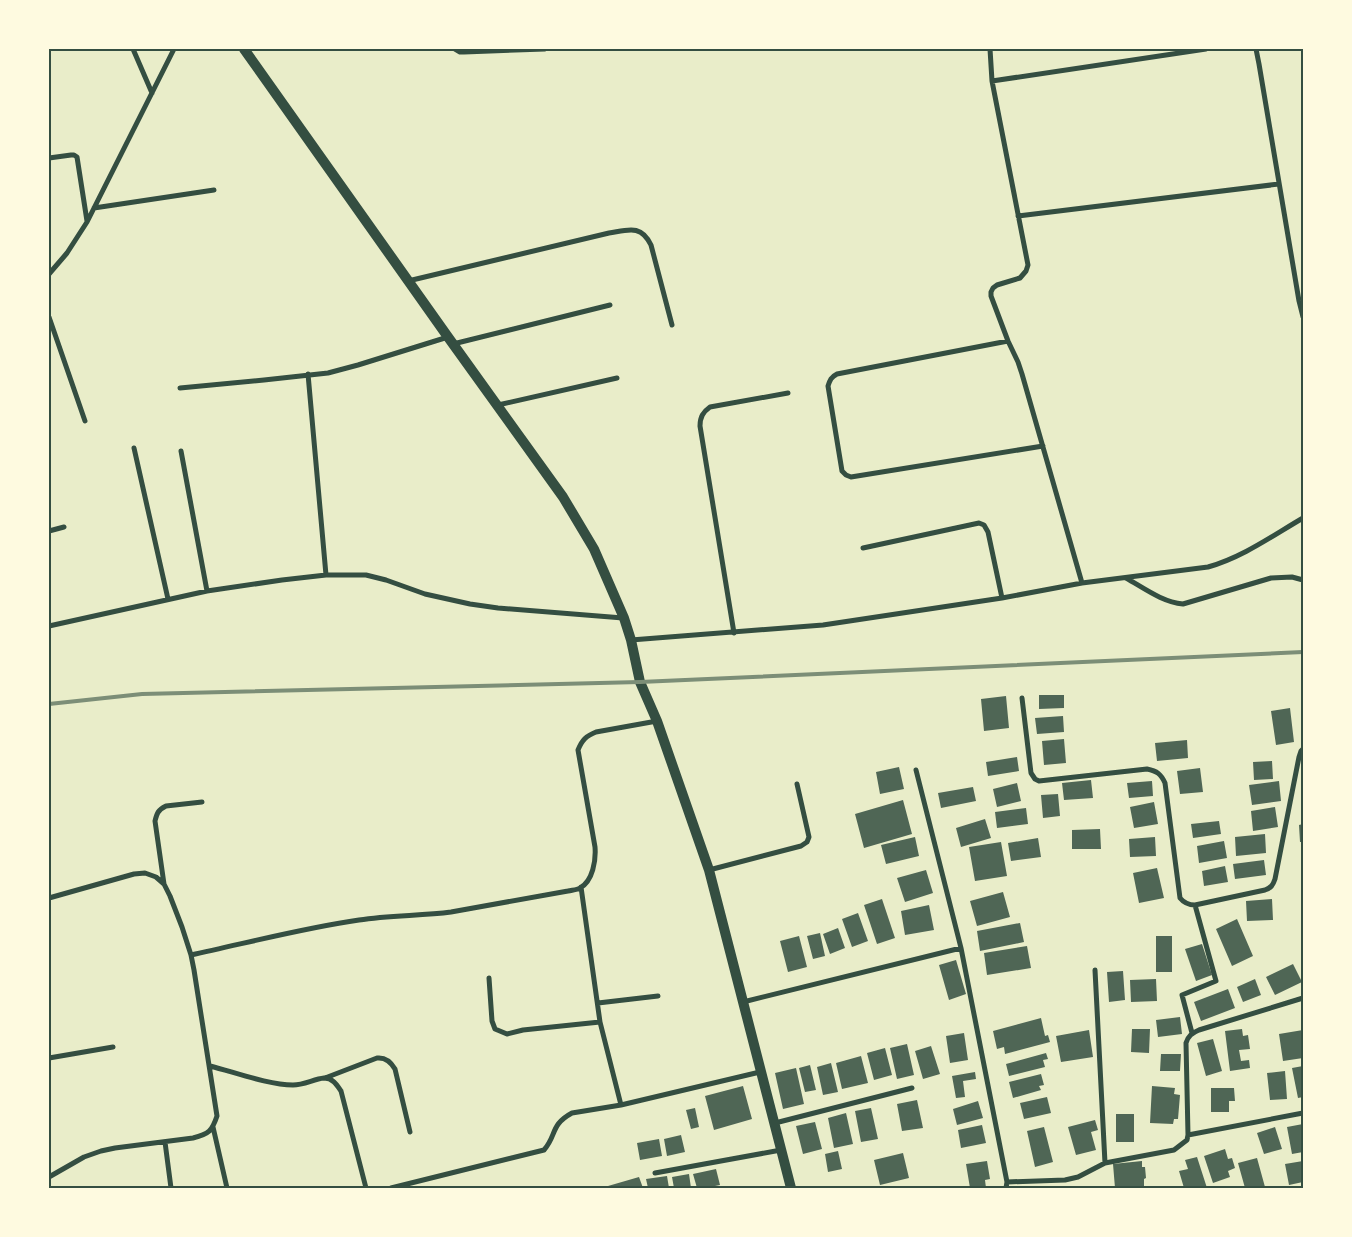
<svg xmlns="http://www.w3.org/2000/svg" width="1352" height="1237" font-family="'Noto Sans',sans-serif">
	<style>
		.building { fill: #4f6655 }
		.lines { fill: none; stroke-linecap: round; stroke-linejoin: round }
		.minor { stroke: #344e41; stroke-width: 5 }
		.secondary { stroke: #344e41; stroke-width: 10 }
		.rail { stroke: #7c8e77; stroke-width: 4 }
		.neatline { fill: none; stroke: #344e41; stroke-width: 2 }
	</style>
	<rect width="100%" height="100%" fill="#e9edc9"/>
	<path class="building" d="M1039,695H1064V708L1039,709Z
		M1006,696L1009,728L984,731L981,699Z
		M1290,708L1294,742L1276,745L1271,711Z
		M1063,716L1064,732L1037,734L1035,718Z
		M1064,739L1066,763L1044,765L1042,741Z
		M1187,740L1188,758L1157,761L1155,743Z
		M1017,757L1019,771L988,776L986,762Z
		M1272,761L1273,779L1254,780L1253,762Z
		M899,767L904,789L880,794L876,772Z
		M1200,768L1203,792L1180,794L1177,771Z
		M1091,780L1093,798L1064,800L1062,783Z
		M1152,781L1153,796L1129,798L1127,783Z
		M1279,781L1281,801L1252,805L1249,785Z
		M1017,783L1021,801L997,807L993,789Z
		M973,787L976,801L941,808L938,793Z
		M1058,794L1060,816L1043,818L1041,795Z
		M903,800L912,834L864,848L855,814Z
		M1154,802L1158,824L1134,828L1130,807Z
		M1275,807L1278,827L1253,831L1251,811Z
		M1026,808L1028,824L997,828L995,812Z
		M985,819L991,838L961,847L956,828Z
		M1219,821L1221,834L1193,838L1191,824Z
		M1303,824V842H1300L1299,825Z
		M1100,829L1101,849H1072V830Z
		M1265,834L1266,853L1236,856L1235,837Z
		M915,837L919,856L886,864L881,845Z
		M1155,837L1156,856L1130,857L1129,839Z
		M1038,838L1041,857L1011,861L1008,843Z
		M1224,841L1227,858L1199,863L1197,846Z
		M1001,842L1007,876L975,881L969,847Z
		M1264,860L1266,875L1235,879L1233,864Z
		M1225,866L1228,882L1204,886L1202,871Z
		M1157,868L1164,898L1139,903L1133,873Z
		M926,870L933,893L905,902L897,878Z
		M1003,892L1010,917L977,926L970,901Z
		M882,899L895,938L877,944L864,905Z
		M1272,899L1273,920L1247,921L1246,901Z
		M929,905L934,930L905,935L901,911Z
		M858,913L868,941L852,947L842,919Z
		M1237,919L1253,956L1232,966L1216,929Z
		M1020,923L1024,942L980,951L977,931Z
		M838,928L845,948L830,954L823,934Z
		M820,933L825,956L813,959L807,936Z
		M799,936L807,967L788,972L780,941Z
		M1156,936H1172V972H1156Z
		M1202,944L1212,975L1196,981L1185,949Z
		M1027,946L1031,968L987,975L984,953Z
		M956,960L966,994L949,1000L939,965Z
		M1293,964L1302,982L1275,995L1266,977Z
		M1123,971L1125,1000L1109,1002L1107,972Z
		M1156,979L1157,1001L1131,1002L1130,980Z
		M1255,979L1261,995L1243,1002L1237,987Z
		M1228,989L1235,1008L1201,1021L1194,1002Z
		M1180,1017L1182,1034L1158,1037L1156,1020Z
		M1041,1018L1045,1036L1048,1035L1050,1042L1005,1054L1004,1047L997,1049L993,1031Z
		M1132,1029H1150L1149,1053L1131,1052Z
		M1242,1029L1243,1036L1248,1035L1250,1049L1239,1050L1241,1061L1249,1060L1250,1068L1230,1071L1225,1031Z
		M1089,1030L1093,1057L1061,1062L1056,1036Z
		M1303,1030V1058L1283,1061L1279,1034Z
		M964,1033L968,1060L950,1063L946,1036Z
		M1213,1039L1222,1071L1206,1076L1197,1043Z
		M907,1044L914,1075L897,1079L890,1048Z
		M931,1046L940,1074L923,1079L915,1051Z
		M885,1048L892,1075L874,1080L867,1053Z
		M1046,1053L1048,1059L1043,1060L1045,1067L1009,1076L1006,1064Z
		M1161,1054H1181L1180,1071H1160Z
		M861,1056L868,1083L842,1089L836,1063Z
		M831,1063L838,1092L823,1095L817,1067Z
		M810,1065L816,1090L805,1092L799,1068Z
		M1303,1066V1097L1298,1098L1292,1068Z
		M796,1068L804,1104L783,1109L775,1073Z
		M1285,1071L1287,1099L1270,1100L1267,1073Z
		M975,1072L976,1079L963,1081L965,1097L956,1098L952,1076Z
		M1041,1074L1044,1085L1039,1086L1041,1090L1013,1098L1009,1082Z
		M743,1086L752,1119L714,1130L705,1096Z
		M1152,1086L1175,1088L1174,1094L1180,1095L1178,1119H1174L1173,1124L1150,1123Z
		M1211,1088H1234L1235,1101H1229V1112H1211Z
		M1047,1097L1051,1113L1024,1119L1020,1103Z
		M917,1100L923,1128L902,1131L897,1104Z
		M978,1101L983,1118L957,1125L953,1109Z
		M695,1108L699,1127L691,1129L686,1110Z
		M871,1108L878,1139L861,1142L855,1111Z
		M846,1113L853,1144L834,1148L828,1118Z
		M1116,1114H1134V1142H1116Z
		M1095,1120L1098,1130L1091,1132L1096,1150L1076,1155L1068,1127Z
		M815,1122L822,1149L803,1154L796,1126Z
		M1303,1124V1152L1292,1154L1287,1127Z
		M982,1125L986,1143L961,1148L958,1130Z
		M1044,1127L1053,1162L1035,1167L1027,1131Z
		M1275,1127L1282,1149L1264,1154L1257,1133Z
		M681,1135L685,1152L667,1156L664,1139Z
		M659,1139L662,1156L640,1160L637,1143Z
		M1225,1149L1228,1159L1232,1158L1235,1168L1228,1171L1230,1177L1213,1183L1204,1156Z
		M838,1151L842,1169L828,1172L825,1154Z
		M903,1153L909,1178L880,1185L874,1160Z
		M1197,1157L1207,1188H1184L1179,1171L1188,1169L1185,1160Z
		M1257,1158L1265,1187L1260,1188H1245L1238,1163Z
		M987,1161L990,1179L985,1180L986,1188H970L966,1164Z
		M1142,1161V1167H1145L1146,1178L1144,1179V1187L1115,1188L1113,1164Z
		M1303,1161V1182L1289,1185L1285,1164Z
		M716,1169L720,1185L705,1188H697L693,1174Z
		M689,1174L691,1188H674L672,1177Z
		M667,1176L669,1188H648L646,1179Z
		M639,1177L643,1188H609L608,1186Z"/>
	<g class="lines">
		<path class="minor" d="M133,49L152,93
			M455,49L460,52H464L545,49
			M990,49L992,81
			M1256,49L1259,64L1299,301L1303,317
			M49,158L71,155H74L77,157L87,221
			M94,208L214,190
			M1018,216L1279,184
			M49,274L67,253L87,222L174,49
			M408,281L609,233C628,230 641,224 651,245L672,325
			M49,317L85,421
			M1008,341L837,374C831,377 830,380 828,386L842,471L846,475L851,477L1043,446
			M453,344L610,305
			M308,374L326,575
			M180,388L264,380L328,373L358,365L448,337
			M498,405L617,378
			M134,448L168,599
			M181,451L207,591
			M49,531L64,527
			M863,548L979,523L984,525L988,532L1002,598
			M1126,578C1144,588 1162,602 1183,604L1271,578L1292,577L1303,580
			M1082,583L1022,374L1018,362L1008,341L991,296V292L993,288L997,285L1020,278L1026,271L1028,265L992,81L1206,49
			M49,626L207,591L282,580L326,575H366L386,580L425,594L470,604L498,608L623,618
			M734,633L700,426C700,417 703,412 710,407L788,393
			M631,640L823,625L1002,598L1082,583L1208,567C1243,557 1272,536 1303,518
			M1022,698L1031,773L1035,779L1039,781L1147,769C1157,771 1161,774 1165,783L1180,898C1184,903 1188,905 1195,905L1265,890C1271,888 1273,885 1275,879L1299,757L1301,751L1303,749
			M916,770L961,948
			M709,870L801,846L807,842L809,837L797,784
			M164,884L155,821C157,813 158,810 166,806L202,802
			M581,887L600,1022L621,1105
			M49,898L134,874L145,873L156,877L164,884L170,896L182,927L191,955L194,970L217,1116C212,1131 209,1134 193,1138L115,1148L101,1151L84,1157L49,1177
			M191,955C247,943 303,928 359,920C390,915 421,916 451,912L568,891C572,890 577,890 580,888C593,881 596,860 595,847L578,750C582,740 586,736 596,732L657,721
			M1095,970L1105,1163
			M489,978L492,1021L495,1029L507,1034L523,1030L600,1022
			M743,1002L961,948L1007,1182L1006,1188
			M598,1003L658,996
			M1192,1033L1182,995L1216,981L1195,905
			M49,1058L113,1047
			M210,1066C234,1072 269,1085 293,1085C304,1085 314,1079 324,1078C333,1078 337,1085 341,1091L366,1188
			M325,1078L377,1058C386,1057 391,1062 395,1069L410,1132
			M775,1123L912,1088
			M213,1127L227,1188
			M1188,1135L1186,1043C1188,1036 1192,1033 1199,1030L1303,998
			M165,1142L171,1188
			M655,1173L781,1150
			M1007,1182L1065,1180L1078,1177L1105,1163L1174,1150L1187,1140L1188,1135L1303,1113
			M391,1188L544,1150C557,1135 550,1125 572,1113L621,1105L760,1072"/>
		<path class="secondary" d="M244,49L448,337L563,497L594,549L624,618L631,640L640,682L657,721L709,870L791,1188"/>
		<path class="rail" d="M49,704L142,694L640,682L1303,652"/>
	</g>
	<rect width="1352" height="1237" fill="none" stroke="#fefae0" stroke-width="100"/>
	<rect x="50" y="50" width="1252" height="1137" class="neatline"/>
</svg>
